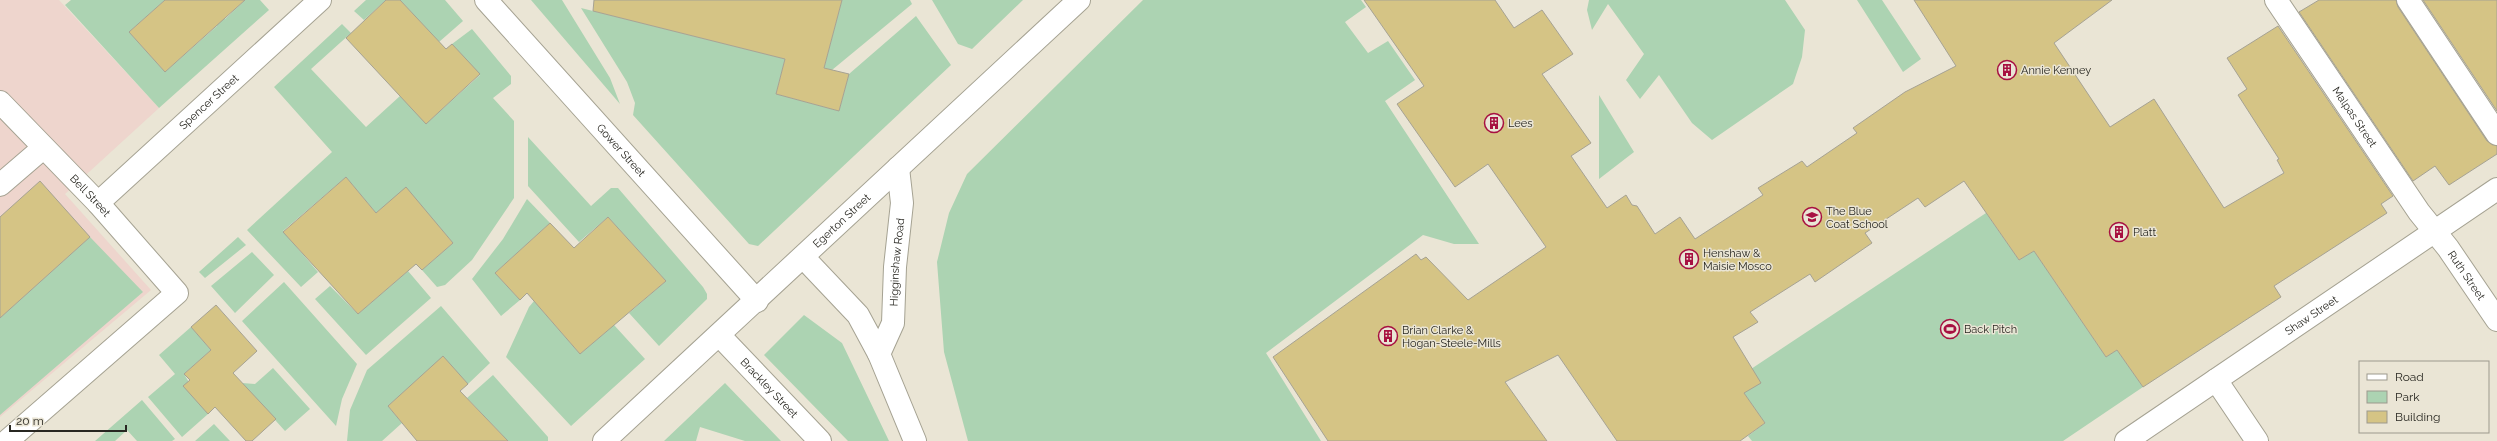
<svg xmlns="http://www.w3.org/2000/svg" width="2497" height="441" font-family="Raleway,sans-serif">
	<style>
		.industrial { fill: #eed5cd }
		.green { fill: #acd3b2 }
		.building { fill: #d5c485; stroke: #a6a293 }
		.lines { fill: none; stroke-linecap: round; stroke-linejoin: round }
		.minor-casing { stroke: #a5a292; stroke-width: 24 }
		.minor { stroke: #fff; stroke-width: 22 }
		.labels { text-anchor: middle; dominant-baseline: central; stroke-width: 3; stroke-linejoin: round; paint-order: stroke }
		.poi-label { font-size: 11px; fill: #282721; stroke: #eae5d5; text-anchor: start }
		.street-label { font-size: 11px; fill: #282721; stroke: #eae5d5 }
	</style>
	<rect width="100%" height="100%" fill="#eae5d5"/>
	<path class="industrial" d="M0,0H59L159,108L65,194L151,290L0,417Z"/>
	<path class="green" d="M71,0H165L129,32L165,72L217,26L194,0H208L225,19L245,0H260L269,10L159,108L65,5Z
		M366,0H386L364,20L354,11Z
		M400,0H445L463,21L439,42Z
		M531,0H562L610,78L620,104Z
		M842,0H910L912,4L832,70L824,68Z
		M932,0H1023L972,49L958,44Z
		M1143,0H1361L1366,7L1345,22L1368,53L1388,41L1415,80L1385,101L1479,244H1454L1423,235L1266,353L1321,441H968L944,352L937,262L949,213L967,174Z
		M1589,0H1785L1805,30L1802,57L1793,84L1712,140L1692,123L1659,75L1640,99L1626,80L1644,54L1608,4L1592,30L1587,10Z
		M1857,0H1882L1921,59L1903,72Z
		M581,8L785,59L776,94L839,111L849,74L916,16L951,65L758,246L749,244L633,115L635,103L627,82Z
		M342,24L351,33L311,69L366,127L400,96L427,123L480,75L452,44L472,29L511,76V84L493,98L514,121V198L472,260L445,285L437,287L422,270L453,243L406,188L376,213L346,177L283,231L318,272L301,287L247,230L332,152L274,87Z
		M1599,95L1634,152L1599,179Z
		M528,137L591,206L611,188H618L703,287L707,294V299L659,346L629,313L666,281L608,217L579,242L528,186Z
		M527,199L550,223L495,273L520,300L501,316L472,279L503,239Z
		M1986,213L2019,260L2034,251L2106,357L2117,350L2143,387L2063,441H1752L1748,436L1765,423L1744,393L1751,369Z
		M90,237L143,292L0,415V318Z
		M238,237L246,245L205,278L199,272Z
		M252,252L274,275L235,313L211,286Z
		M408,271L431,298L366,355L315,299L330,286L358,314Z
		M284,282L357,364L342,399L336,426L242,321Z
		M534,301L580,354L614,325L645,359L571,426L506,357L529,307Z
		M441,306L490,363L468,384L443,357L388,406L402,423L382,441H347L350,410L367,370Z
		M804,315L842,343L889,441H848L764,355Z
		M191,327L211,350L184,374L208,414L182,437L148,397L175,374L159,355Z
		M273,368L310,409L285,431L242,383L255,384Z
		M493,375L548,437V441H508L467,398Z
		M725,383L781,441H745L700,427L696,441H664Z
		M142,400L175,439L172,441H137L127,430L115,441H95Z
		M214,424L230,441H195Z"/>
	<path class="building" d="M165,0H245L165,72L129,32Z
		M386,0H400L446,49L452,44L480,74L426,124L346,38Z
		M594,0H842L824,68L849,74L839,111L776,94L785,59L593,11Z
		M1364,0H1495L1514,28L1542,10L1573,54L1542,74L1591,143L1571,156L1607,208L1626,195L1632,205L1637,206L1655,234L1680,217L1695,239L1763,195L1758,188L1802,161L1807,167L1857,133L1853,128L1905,92L1956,66L1914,0H2112L2054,43L2110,127L2154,99L2224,208L2284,173L2277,160L2279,159L2238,95L2247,89L2227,58L2278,26L2393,196L2381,204L2387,213L2274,286L2281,297L2143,387L2117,350L2106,357L2034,251L2019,260L1964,181L1925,207L1918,198L1865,233L1872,243L1815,282L1810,274L1750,312L1758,322L1733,337L1761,383L1744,393L1765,423L1740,441H1617L1558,355L1505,382L1547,441H1328L1273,357L1416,254L1421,260L1426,257L1468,300L1546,247L1488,164L1455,187L1397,104L1424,86Z
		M2319,0H2396L2398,7L2487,141L2497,146V154L2449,185L2435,166L2413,181L2299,12Z
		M2423,0H2497V111Z
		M346,177L376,213L406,187L453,243L422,270L416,264L358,314L283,232Z
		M40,181L90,237L0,318V217Z
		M608,217L666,281L580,354L527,293L520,300L495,273L550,223L574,248Z
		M216,305L257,351L233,373L276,419L252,441H246L215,407L208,414L183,386L190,380L184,374L211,350L191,327Z
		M443,356L468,384L460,391L508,441H417L388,406Z"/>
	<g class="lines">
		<g class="minor-casing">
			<g id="minor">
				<path id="s1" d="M486,0L757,301"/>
				<path id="s2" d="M2276,0L2419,212L2448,248L2497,320"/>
				<path d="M2408,0L2497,134"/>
				<path id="s3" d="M0,102L98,203L177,293L7,441"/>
				<path d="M0,185L43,148"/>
				<path id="s4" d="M98,203L320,0"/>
				<path d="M803,257L858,315L879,354L915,441"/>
				<path id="s5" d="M719,335L820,441"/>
				<path id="s6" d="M879,354L893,323L895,267L902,203L898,168"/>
				<path d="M2216,380L2257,441"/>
				<path id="s7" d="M604,441L1079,0"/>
				<path id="s8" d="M2126,441L2497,189"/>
			</g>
		</g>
		<use href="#minor" class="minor"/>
	</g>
	<defs>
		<g id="building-ring" transform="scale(1)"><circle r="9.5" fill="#eae5d5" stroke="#a71041" stroke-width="1.5"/><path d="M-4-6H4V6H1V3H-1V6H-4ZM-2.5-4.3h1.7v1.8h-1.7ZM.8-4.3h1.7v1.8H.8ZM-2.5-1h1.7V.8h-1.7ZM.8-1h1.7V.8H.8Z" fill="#a71041"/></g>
		<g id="school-ring" transform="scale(1)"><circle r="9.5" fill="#eae5d5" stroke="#a71041" stroke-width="1.5"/><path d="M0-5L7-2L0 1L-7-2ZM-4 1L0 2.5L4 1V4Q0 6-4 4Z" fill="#a71041"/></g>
		<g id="stadium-ring" transform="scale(1)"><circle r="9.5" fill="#eae5d5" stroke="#a71041" stroke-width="1.5"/><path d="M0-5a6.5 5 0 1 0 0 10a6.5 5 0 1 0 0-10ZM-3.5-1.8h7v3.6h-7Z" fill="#a71041"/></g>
	</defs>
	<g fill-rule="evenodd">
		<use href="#building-ring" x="2007" y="70"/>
		<use href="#building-ring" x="1494" y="123"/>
		<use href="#school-ring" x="1812" y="217"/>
		<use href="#building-ring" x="2119" y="232"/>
		<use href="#building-ring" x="1689" y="259"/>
		<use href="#stadium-ring" x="1950" y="329"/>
		<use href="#building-ring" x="1388" y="336"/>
	</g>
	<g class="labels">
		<g class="poi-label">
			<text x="2021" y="70">Annie Kenney</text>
			<text x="1508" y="123">Lees</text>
			<text x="1826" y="211">The Blue<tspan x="1826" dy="13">Coat School</tspan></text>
			<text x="2133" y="232">Platt</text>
			<text x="1703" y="253">Henshaw &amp;<tspan x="1703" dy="13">Maisie Mosco</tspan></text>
			<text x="1964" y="329">Back Pitch</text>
			<text x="1402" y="330">Brian Clarke &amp;<tspan x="1402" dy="13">Hogan-Steele-Mills</tspan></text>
		</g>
		<g class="street-label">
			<text stroke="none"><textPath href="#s4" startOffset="150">Spencer Street</textPath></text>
			<text stroke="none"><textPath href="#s2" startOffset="141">Malpas Street</textPath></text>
			<text stroke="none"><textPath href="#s1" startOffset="202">Gower Street</textPath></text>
			<text stroke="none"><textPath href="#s3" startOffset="130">Bell Street</textPath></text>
			<text stroke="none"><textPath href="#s7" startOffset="324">Egerton Street</textPath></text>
			<text stroke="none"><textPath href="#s6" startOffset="95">Higginshaw Road</textPath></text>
			<text stroke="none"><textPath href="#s2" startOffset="335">Ruth Street</textPath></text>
			<text stroke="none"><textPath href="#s8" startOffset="224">Shaw Street</textPath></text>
			<text stroke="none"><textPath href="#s5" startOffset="73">Brackley Street</textPath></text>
		</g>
	</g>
	<rect x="2359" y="361" width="130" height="72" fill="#eae5d5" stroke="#9c998d"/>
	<rect x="2367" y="374" width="20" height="6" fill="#ffffff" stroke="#9c998d"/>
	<text x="2395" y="381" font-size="12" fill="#282721">Road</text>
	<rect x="2367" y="391" width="20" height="12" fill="#acd3b2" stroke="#9c998d"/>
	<text x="2395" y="401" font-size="12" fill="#282721">Park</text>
	<rect x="2367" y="411" width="20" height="12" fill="#d5c485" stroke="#9c998d"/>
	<text x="2395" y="421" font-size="12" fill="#282721">Building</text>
	<path d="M10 425v6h116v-6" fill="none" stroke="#282721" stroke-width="2"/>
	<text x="16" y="425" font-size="12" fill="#282721" stroke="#eae5d5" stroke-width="3" paint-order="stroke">20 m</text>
</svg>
